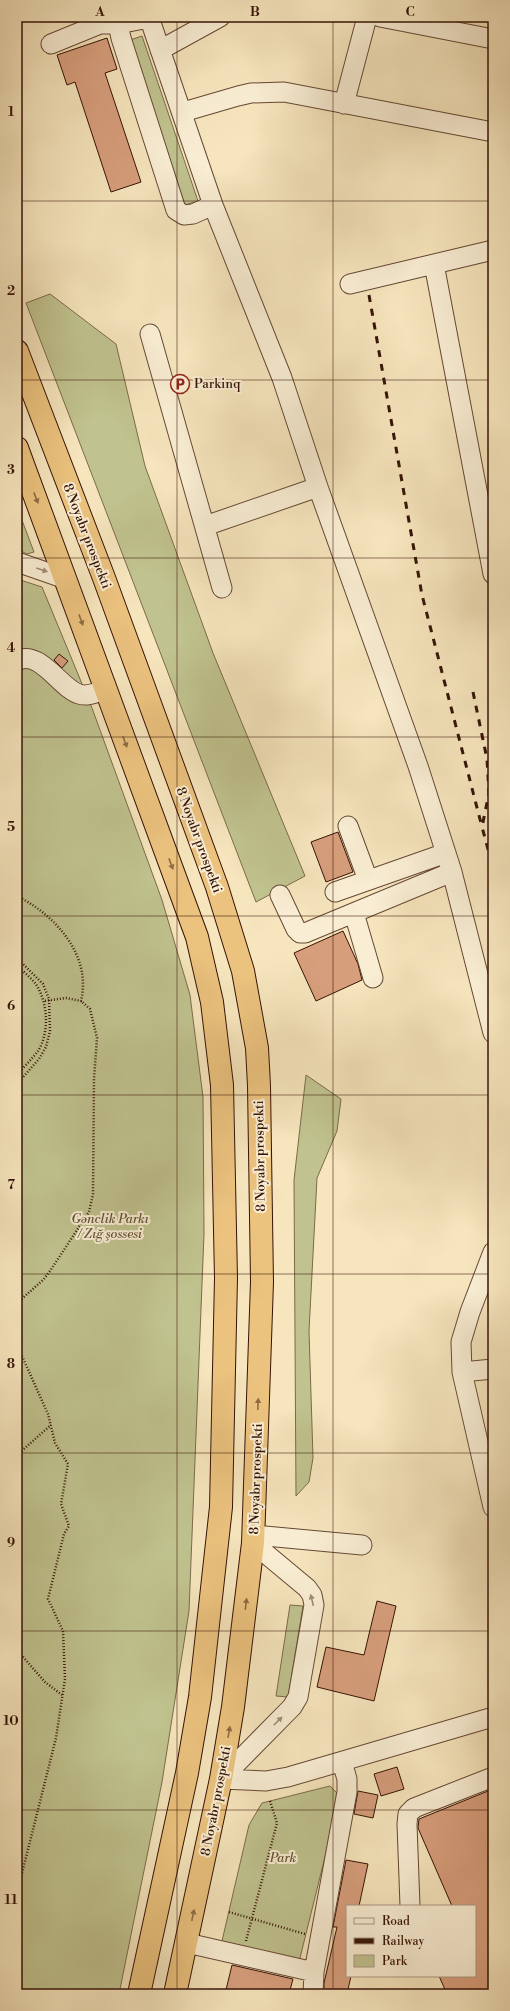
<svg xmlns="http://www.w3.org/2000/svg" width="510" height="2011" font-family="'Libre Bodoni',serif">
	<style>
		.green { fill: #c0c38f; stroke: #7b6b4a }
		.building { fill: #d79e7c; stroke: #361306 }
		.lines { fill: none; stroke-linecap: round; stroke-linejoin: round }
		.minor-casing { stroke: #664834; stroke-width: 21 }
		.highway-casing { stroke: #361306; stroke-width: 24 }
		.path { stroke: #361306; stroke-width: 2.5; stroke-dasharray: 1 2; stroke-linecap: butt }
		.minor { stroke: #f9eed4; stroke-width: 19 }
		.highway { stroke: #ebc27e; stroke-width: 22 }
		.rail { stroke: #361306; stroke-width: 3; stroke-dasharray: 7 7; stroke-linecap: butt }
		.oneway { fill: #906a42 }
		.oneway2 { fill: #a18b77 }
		.grid { fill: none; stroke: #361306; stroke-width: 1; stroke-opacity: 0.55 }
		.labels { text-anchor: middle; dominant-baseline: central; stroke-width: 4; stroke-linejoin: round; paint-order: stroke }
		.poi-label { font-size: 13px; fill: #361306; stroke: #f9eed4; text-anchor: start }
		.street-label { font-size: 13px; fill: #361306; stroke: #f9eed4 }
		.park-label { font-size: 13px; font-style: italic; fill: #665136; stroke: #f9eed4 }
		.neatline { fill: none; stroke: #361306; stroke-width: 1.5 }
		.grid-label { font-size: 13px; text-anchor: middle; font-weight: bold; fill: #361306 }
	</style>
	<rect width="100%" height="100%" fill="#f6e5bd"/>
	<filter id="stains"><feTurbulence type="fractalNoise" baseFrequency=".005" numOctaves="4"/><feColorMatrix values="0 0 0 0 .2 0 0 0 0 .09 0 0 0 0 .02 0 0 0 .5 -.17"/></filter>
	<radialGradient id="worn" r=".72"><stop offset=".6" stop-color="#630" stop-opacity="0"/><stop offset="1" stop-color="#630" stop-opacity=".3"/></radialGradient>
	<path class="green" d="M142,36L198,201L185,205L130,40Z
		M50,294L116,344L145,466L213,653L305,876L256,902L26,303Z
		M17,507L34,552L27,554L17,549Z
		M17,579L42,587L92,708L162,900L190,995L203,1097L204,1234L189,1611L162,1782L119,1994H17Z
		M306,1075L341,1099L337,1131L317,1178L309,1331L313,1458L309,1482L296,1496L294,1180Z
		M290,1605L303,1606L288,1697L276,1696Z
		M330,1786L340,1796L299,1962L222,1941L249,1825L262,1803Z"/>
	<path class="building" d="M107,38L117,69L105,73L141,182L111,192L75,82L67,85L57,55Z
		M59,654L68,661L62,668L54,660Z
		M338,832L353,872L326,882L311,842Z
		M343,931L358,964L362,980L316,1001L294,953Z
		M377,1601L396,1606L374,1701L317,1687L326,1647L364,1655Z
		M397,1767L404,1789L381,1796L374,1774Z
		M493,1789V1994H447L439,1976H475V1906H452L418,1828L419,1819Z
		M358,1791L378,1795L373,1818L354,1814Z
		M346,1860L368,1864L359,1906H347V1976H351L347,1994H324V1983L337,1927H333Z
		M232,1965L293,1979L289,1994H225Z"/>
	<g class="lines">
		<g class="minor-casing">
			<path id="minor" d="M149,17L213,205L282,378L318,487L418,766L452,872L493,1033
				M380,17L493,39
				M149,18L118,24L121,38L176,210L184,215L193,214L213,205
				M51,44L100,24H118
				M160,50L220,17
				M344,104L367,17
				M183,112L238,96L251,93L284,92L493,132
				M434,264L493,574
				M350,284L493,250
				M150,334L222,588
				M205,526L318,487
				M17,562L66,579
				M17,661C39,648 61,689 79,694C87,697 98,692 106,690
				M348,826L368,880
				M335,892L446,853
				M280,895L296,929L300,933H305L452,872
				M354,913L373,978
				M493,1252L470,1312L461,1342L462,1372L493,1507
				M462,1372L493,1369
				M254,1535L362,1545
				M221,1779L292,1707L298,1697L314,1605L312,1595L307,1588L253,1543
				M221,1779L266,1781L288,1777L493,1717
				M410,1906L407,1824L408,1814L414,1808L493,1777
				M187,1943L314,1972
				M313,1994L314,1972L347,1792V1779L342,1762"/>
		</g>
		<g class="highway-casing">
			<path id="highway" d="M17,351L104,578L217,887L243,971L257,1048L259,1086L262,1282L253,1543L233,1707L221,1779L175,1994
				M17,448L197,937L212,1002L222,1085L226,1278L221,1507L200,1697L187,1773L139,1994"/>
		</g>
		<path class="path" d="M17,896C55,915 92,955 81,1001L66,998L44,1001
			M17,958L43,984L49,999L50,1031L46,1047L39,1059L17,1084
			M17,966C23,971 30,977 35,983C48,1001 50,1032 38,1051C32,1059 24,1067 17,1074
			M17,1303L43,1280L50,1271L89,1212L93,1194L94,1079L97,1038L90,1009L81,1001
			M17,1345L48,1414L55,1443L68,1464L61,1504L69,1526L64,1534L48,1599L63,1631L65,1679L56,1738L17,1893
			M17,1455L51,1425
			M17,1650L45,1682L62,1695
			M229,1912L305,1934
			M246,1941L277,1823L270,1801"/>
		<use href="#minor" class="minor"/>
		<use href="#highway" class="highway"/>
		<path class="rail" d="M369,295L422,595L482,827
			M473,692L487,759L489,793L482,827L493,868"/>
	</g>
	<defs><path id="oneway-solid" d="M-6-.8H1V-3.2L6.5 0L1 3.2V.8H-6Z"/></defs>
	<g class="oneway">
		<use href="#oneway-solid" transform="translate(36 498) rotate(69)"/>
		<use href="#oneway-solid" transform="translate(81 620) rotate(70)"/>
		<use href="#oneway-solid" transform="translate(125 742) rotate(70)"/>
		<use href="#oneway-solid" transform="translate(171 864) rotate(70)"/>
		<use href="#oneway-solid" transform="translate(258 1404) rotate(-88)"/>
		<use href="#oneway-solid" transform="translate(246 1604) rotate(-83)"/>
		<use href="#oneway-solid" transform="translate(229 1732) rotate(-80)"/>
		<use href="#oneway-solid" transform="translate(193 1915) rotate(-78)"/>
	</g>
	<g class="oneway2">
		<use href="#oneway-solid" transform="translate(42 570) rotate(19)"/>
		<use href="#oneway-solid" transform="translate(312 1600) rotate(-103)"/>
		<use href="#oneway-solid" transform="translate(278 1721) rotate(-45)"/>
	</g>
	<path class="grid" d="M177,17V1994M333,17V1994M17,201H493M17,380H493M17,558H493M17,737H493M17,916H493M17,1095H493M17,1274H493M17,1453H493M17,1631H493M17,1810H493"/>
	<defs>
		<g id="parking-ring" transform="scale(1)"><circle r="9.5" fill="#f9eed4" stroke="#8f2418" stroke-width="1.5"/><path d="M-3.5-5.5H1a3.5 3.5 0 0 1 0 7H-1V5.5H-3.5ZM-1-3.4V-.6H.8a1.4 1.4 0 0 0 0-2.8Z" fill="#8f2418"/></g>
	</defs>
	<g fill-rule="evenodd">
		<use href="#parking-ring" x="180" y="384"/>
	</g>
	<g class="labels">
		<g class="poi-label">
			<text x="194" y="384">Parkinq</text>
		</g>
		<g class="street-label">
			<text transform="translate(87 536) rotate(69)">8 Noyabr prospekti</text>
			<text transform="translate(199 840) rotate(70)">8 Noyabr prospekti</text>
			<text transform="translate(260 1156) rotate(-91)">8 Noyabr prospekti</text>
			<text transform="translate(256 1479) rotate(-88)">8 Noyabr prospekti</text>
			<text transform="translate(216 1801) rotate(-79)">8 Noyabr prospekti</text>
		</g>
		<g class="park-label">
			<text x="110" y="1219">Gənclik Parkı<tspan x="110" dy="15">/ Zığ şossesi</tspan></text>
			<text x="283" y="1858">Park</text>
		</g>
	</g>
	<rect width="510" height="2011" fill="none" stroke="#f6e5bd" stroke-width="44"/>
	<rect x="346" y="1905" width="130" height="72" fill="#f9eed4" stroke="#ab9682"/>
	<rect x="354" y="1918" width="20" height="6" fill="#f9eed4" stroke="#ab9682"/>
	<text x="382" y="1925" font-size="12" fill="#361306">Road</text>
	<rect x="354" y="1938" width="20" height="6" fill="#361306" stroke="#ab9682"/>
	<text x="382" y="1945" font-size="12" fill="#361306">Railway</text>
	<rect x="354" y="1955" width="20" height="12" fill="#c0c38f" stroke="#ab9682"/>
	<text x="382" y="1965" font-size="12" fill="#361306">Park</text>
	<rect x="22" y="22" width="466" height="1967" class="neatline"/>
	<g class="grid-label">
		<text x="100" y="16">A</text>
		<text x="255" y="16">B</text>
		<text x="410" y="16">C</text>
		<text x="11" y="116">1</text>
		<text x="11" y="295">2</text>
		<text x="11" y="474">3</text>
		<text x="11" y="652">4</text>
		<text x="11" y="831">5</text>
		<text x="11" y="1010">6</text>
		<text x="11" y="1189">7</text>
		<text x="11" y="1368">8</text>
		<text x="11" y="1547">9</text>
		<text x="11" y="1725">10</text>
		<text x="11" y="1904">11</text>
	</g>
	<rect width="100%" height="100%" filter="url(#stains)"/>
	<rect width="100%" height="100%" fill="url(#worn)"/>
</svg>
